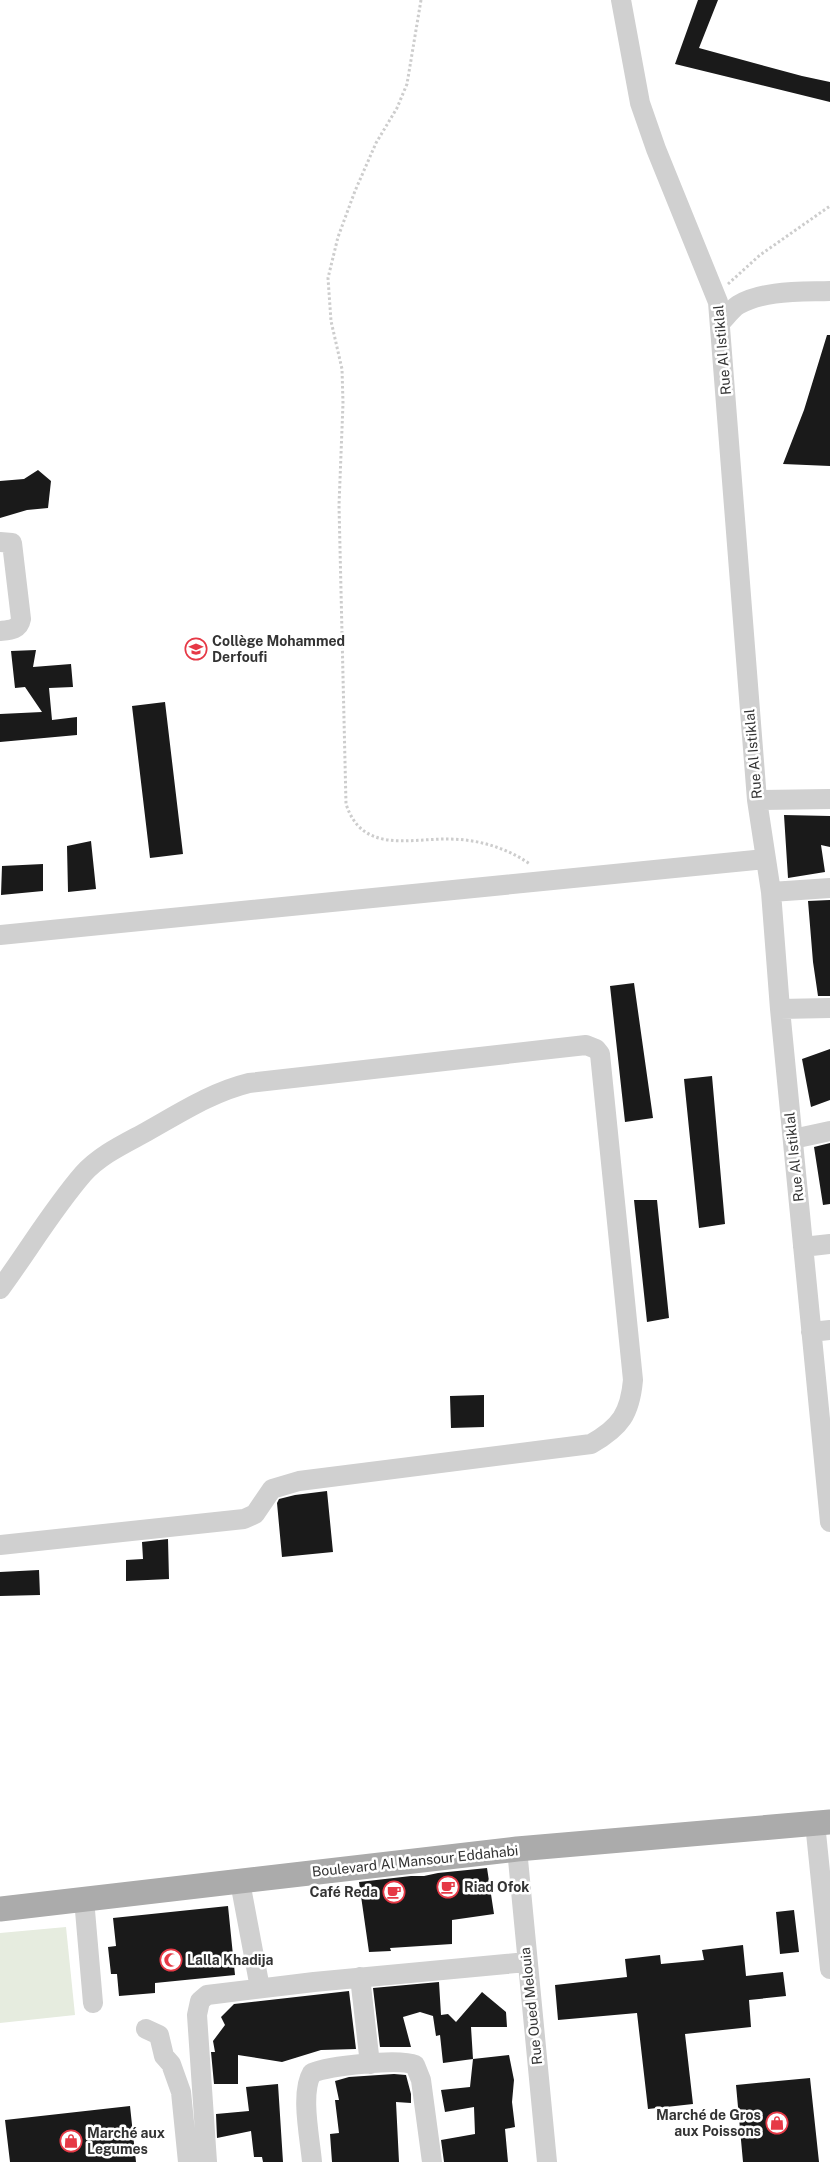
<svg xmlns="http://www.w3.org/2000/svg" width="830" height="2162" font-family="'Public Sans',sans-serif">
	<style>
		.green { fill: #e6ecdf }
		.building { fill: #1a1a1a }
		.lines { fill: none; stroke-linecap: round; stroke-linejoin: round }
		.path { stroke: #cdcdcd; stroke-width: 3; stroke-dasharray: 2.5 2.5; stroke-linecap: butt }
		.minor { stroke: #d0d0d0; stroke-width: 20 }
		.major { stroke: #ababab; stroke-width: 25 }
		.labels { text-anchor: middle; dominant-baseline: central; stroke-width: 5; stroke-linejoin: round; paint-order: stroke }
		.street-label { font-size: 14px; fill: #333; stroke: #fff }
		.poi-label { font-size: 14px; font-weight: bold; fill: #333; stroke: #fff; text-anchor: start }
	</style>
	<rect width="100%" height="100%" fill="#fff"/>
	<path class="green" d="M66,1927L75,2015L0,2023V1933Z"/>
	<path class="building" d="M698,0H718L699,48L802,76L830,82V102L675,64Z
		M827,335H830V466L783,464L804,410Z
		M38,470L51,481L48,508L27,510L0,518V481L24,479Z
		M36,650L33,667L71,664L73,687L49,688L52,720L77,717V735L0,742V714L42,712L25,687L15,688L11,651Z
		M165,702L183,854L150,858L132,706Z
		M784,815L830,816V847L821,845L825,872L788,878Z
		M91,841L96,889L68,892L67,846Z
		M43,864V891L1,895L2,866Z
		M830,900V996H818L813,962L808,901Z
		M634,983L653,1118L625,1122L610,986Z
		M830,1049V1100L811,1107L802,1059Z
		M712,1076L725,1224L699,1228L684,1079Z
		M830,1143V1204L823,1205L814,1147Z
		M634,1200H657L669,1318L647,1322Z
		M484,1395V1427L451,1428L450,1396Z
		M327,1491L333,1552L282,1557L277,1503L279,1499L295,1495Z
		M168,1539L169,1579L126,1581V1560L143,1559L142,1542Z
		M39,1570L40,1595L0,1596V1572Z
		M487,1868L494,1914L452,1920V1944L390,1948L391,1951L369,1952L359,1882L411,1876H424L438,1873Z
		M228,1906L235,1975L155,1983V1993L119,1996L117,1974H111L108,1947L116,1946L113,1918Z
		M794,1910L799,1952L780,1954L776,1912Z
		M743,1945L746,1976L783,1972L786,1996L749,2000L751,2027L685,2034L693,2104L648,2109L637,2013L558,2020L555,1985L627,1977L625,1959L660,1955L661,1964L704,1960L702,1950Z
		M439,1982L441,2015L448,2014L456,2022L482,1992L506,2012L507,2027H471L473,2059L443,2063L440,2035L436,2036L433,2016L420,2012L403,2017L411,2047H380L373,1988Z
		M349,1991L356,2049L321,2050L282,2062L238,2055V2084H214L211,2052H215L213,2041L225,2025L221,2017L234,2004Z
		M509,2055L514,2080L512,2102L515,2127L505,2129L508,2162H444L441,2140L475,2134L474,2107L445,2112L441,2090L470,2087L473,2059Z
		M394,2074L406,2075L411,2094V2103L396,2102L399,2162H332L330,2134L339,2133L335,2100H339L335,2081L349,2077Z
		M810,2078L819,2162H743L736,2085Z
		M278,2084L283,2162H263L262,2157H254L251,2131L217,2138L216,2114L249,2111L246,2087Z
		M130,2106L136,2162H10L5,2120Z"/>
	<g class="lines">
		<path class="path" d="M421,0L407,84L397,108L376,143L355,191L338,237L328,278L331,321L342,369L343,403L339,505L346,804C362,853 407,839 447,839C477,839 505,847 530,864
			M728,284L760,255L830,206"/>
		<path class="minor" d="M621,0L640,103L656,149L718,302L757,800L771,892L780,1009L830,1522
			M721,322C726,317 732,309 738,305C763,290 801,292 830,291
			M0,542L12,543L21,619C19,630 10,630 0,631
			M757,800L830,799
			M771,892L830,888
			M0,935L765,859
			M780,1009L830,1008
			M793,1139L830,1131
			M803,1247L830,1244
			M0,1289C28,1251 52,1210 83,1174C100,1155 124,1144 146,1132C180,1113 212,1092 249,1083L586,1045L596,1049L600,1054L633,1380C630,1413 621,1427 591,1444L299,1481L272,1489L255,1514L244,1519L0,1545
			M811,1332L830,1330
			M815,1823L830,1969
			M517,1849L547,2162
			M240,1882L260,1988
			M84,1899L93,2003
			M360,1977L370,2064
			M146,2029L159,2035L164,2056L171,2064L181,2092L188,2162
			M207,2162L197,2015L200,2001L207,1995L314,1982L527,1962
			M312,2162C310,2138 300,2093 312,2073C329,2066 399,2058 415,2065L421,2080L432,2162"/>
		<path class="major" d="M0,1909L517,1849L830,1822"/>
	</g>
	<defs>
		<g id="school-ring" transform="scale(1.125)"><circle r="9.5" fill="#fff" stroke="#e63946" stroke-width="1.5"/><path d="M0-5L7-2L0 1L-7-2ZM-4 1L0 2.5L4 1V4Q0 6-4 4Z" fill="#e63946"/></g>
		<g id="cafe-ring" transform="scale(1.125)"><circle r="9.5" fill="#fff" stroke="#e63946" stroke-width="1.5"/><path d="M-5.5-4.5H6V0H3Q3 3.5 0 3.5H-2.5Q-5.5 3.5-5.5 0ZM3-3.2v2h1.7v-2ZM-6 4.5H4V6H-6Z" fill="#e63946"/></g>
		<g id="mosque-ring" transform="scale(1.125)"><circle r="9.5" fill="#fff" stroke="#e63946" stroke-width="1.5"/><path d="M3.5-4.9A6 6 0 1 0 3.5 4.9A5 5 0 1 1 3.5-4.9Z" fill="#e63946"/></g>
		<g id="shop-ring" transform="scale(1.125)"><circle r="9.5" fill="#fff" stroke="#e63946" stroke-width="1.5"/><path d="M-5-2.5h2.3a2.7 3.5 0 0 1 5.4 0H5L5.5 6h-11ZM-1.5-2.5h3a1.5 2.3 0 0 0-3 0Z" fill="#e63946"/></g>
	</defs>
	<g fill-rule="evenodd">
		<use href="#school-ring" x="196" y="649"/>
		<use href="#cafe-ring" x="448" y="1887"/>
		<use href="#cafe-ring" x="394" y="1892"/>
		<use href="#mosque-ring" x="171" y="1960"/>
		<use href="#shop-ring" x="777" y="2123"/>
		<use href="#shop-ring" x="71" y="2141"/>
	</g>
	<g class="labels">
		<g class="street-label">
			<text transform="translate(722 350) rotate(-95)">Rue Al Istiklal</text>
			<text transform="translate(753 754) rotate(-95)">Rue Al Istiklal</text>
			<text transform="translate(794 1157) rotate(-96)">Rue Al Istiklal</text>
			<text transform="translate(415 1861) rotate(-6)">Boulevard Al Mansour Eddahabi</text>
			<text transform="translate(531 2006) rotate(-96)">Rue Oued Melouia</text>
		</g>
		<g class="poi-label">
			<text x="212" y="641">Collège Mohammed<tspan x="212" dy="16">Derfoufi</tspan></text>
			<text x="464" y="1887">Riad Ofok</text>
			<text x="378" y="1892" text-anchor="end">Café Reda</text>
			<text x="187" y="1960">Lalla Khadija</text>
			<text x="761" y="2115" text-anchor="end">Marché de Gros<tspan x="761" dy="16">aux Poissons</tspan></text>
			<text x="87" y="2133">Marché aux<tspan x="87" dy="16">Legumes</tspan></text>
		</g>
	</g>
</svg>
